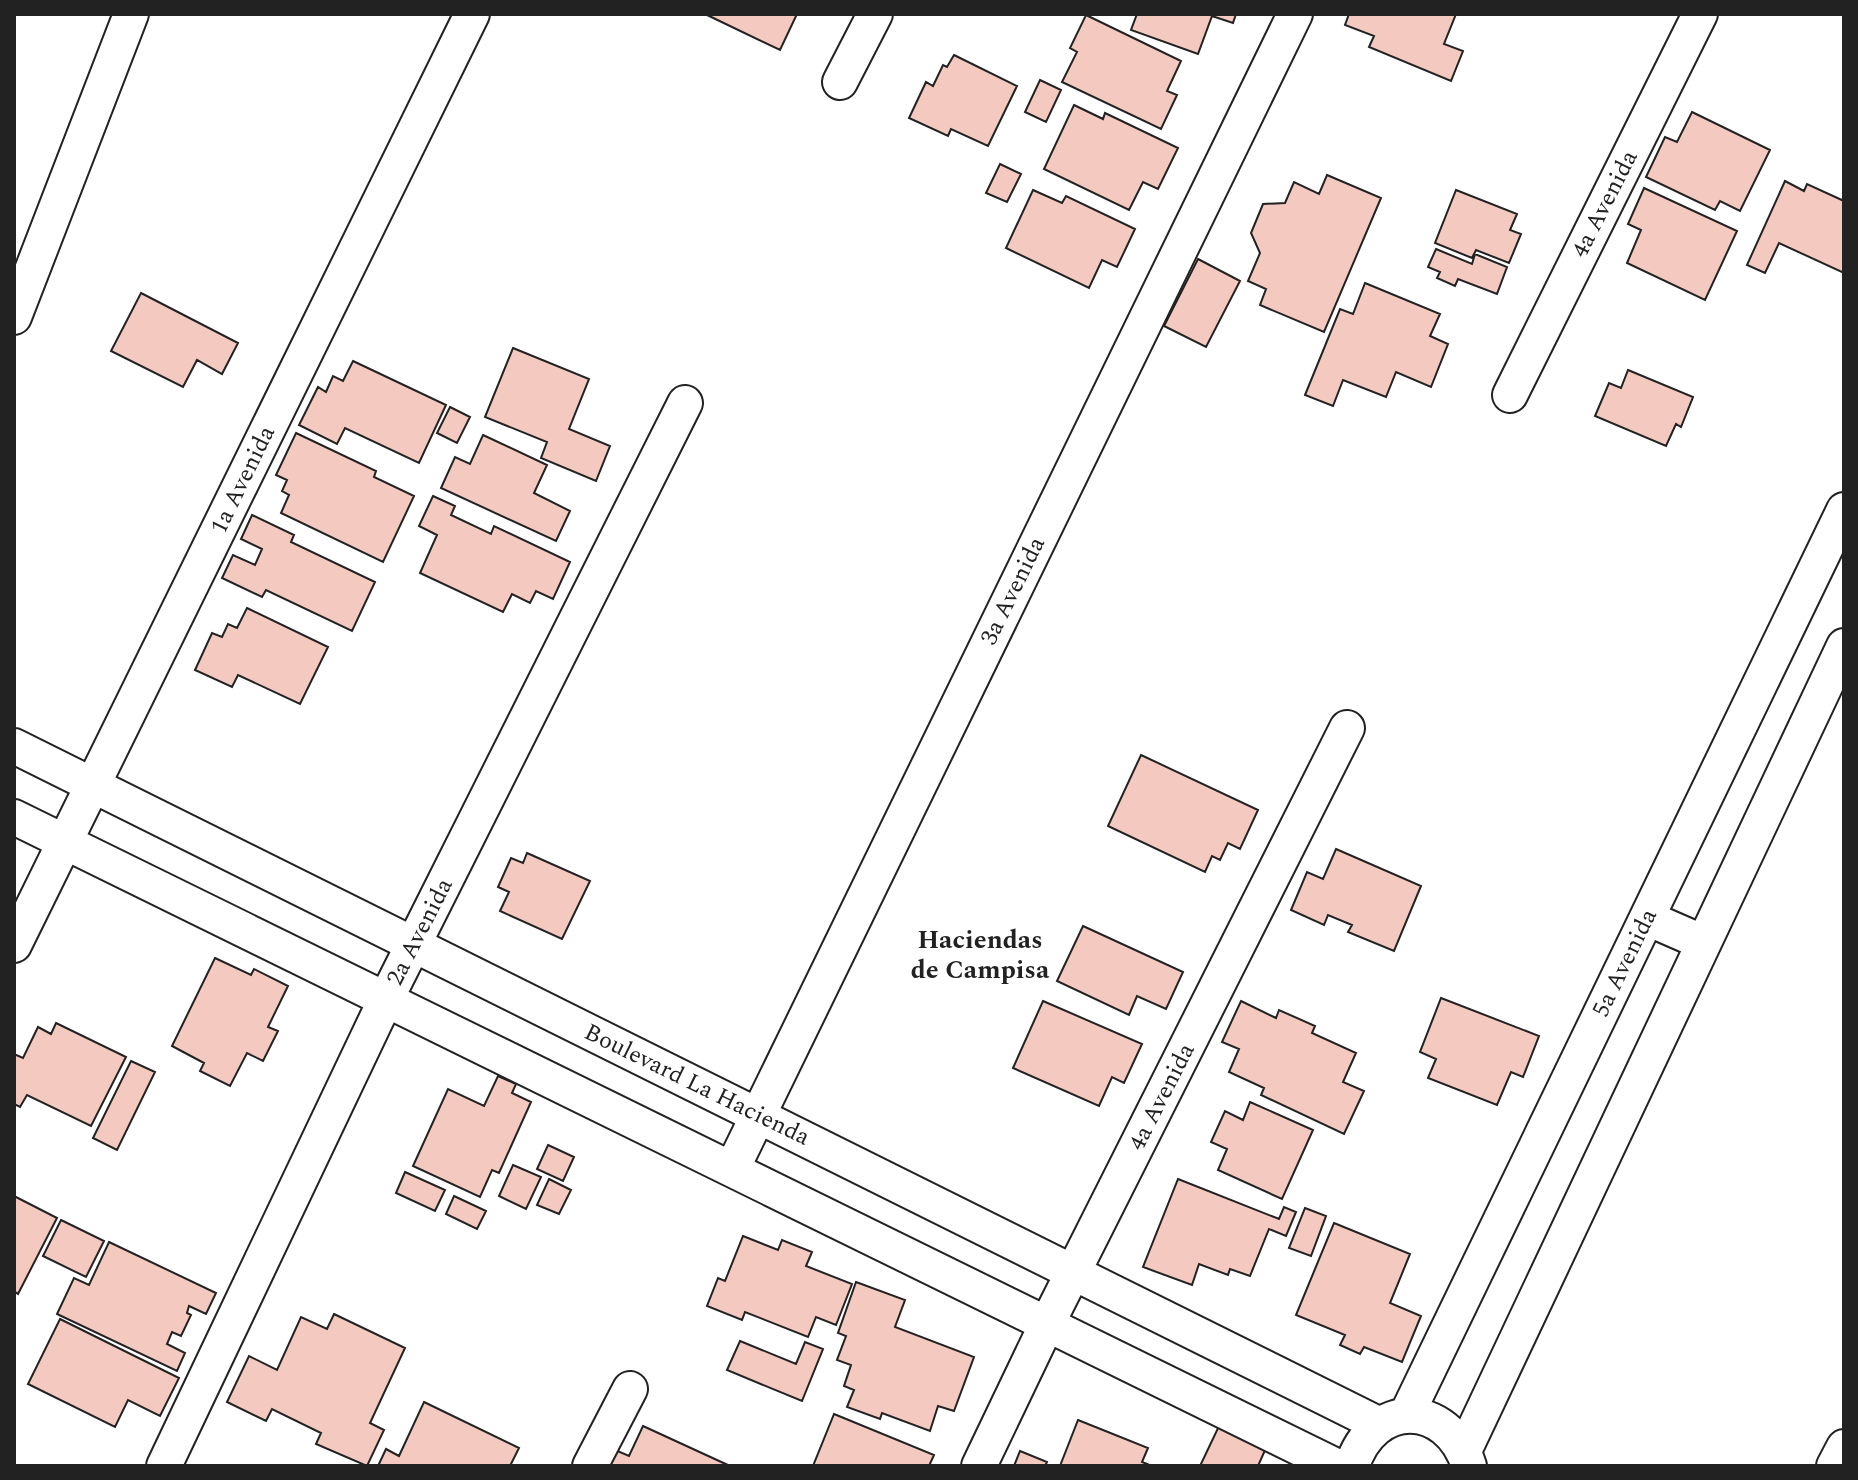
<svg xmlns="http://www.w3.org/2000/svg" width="1858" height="1480" font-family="Spectral,serif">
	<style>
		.building { fill: #f3c9c0; stroke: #222; stroke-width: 2 }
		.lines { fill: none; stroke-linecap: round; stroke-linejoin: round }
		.street-casing { stroke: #222; stroke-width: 38 }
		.street { stroke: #fff; stroke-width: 34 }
		.labels { text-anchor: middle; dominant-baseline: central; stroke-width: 6; stroke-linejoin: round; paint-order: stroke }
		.street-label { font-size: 24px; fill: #222; stroke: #fff }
		.neighbourhood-label { font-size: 26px; font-weight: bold; fill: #222; stroke: #fff }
	</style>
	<rect width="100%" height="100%" fill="#fff"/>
	<path class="building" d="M705,14H797L780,50Z
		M1137,14H1236L1233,23L1212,16L1198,54L1131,30Z
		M1349,14H1456L1444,44L1463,51L1451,81L1369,47L1374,36L1345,25Z
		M1086,15L1181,61L1167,91L1177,95L1161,129L1062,82L1077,52L1070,48Z
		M954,55L1017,86L988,146L951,129L948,136L909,118L926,82L933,86L943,65L947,67Z
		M1040,80L1061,90L1046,122L1025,112Z
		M1074,105L1103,119L1105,113L1178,148L1158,189L1143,182L1129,210L1044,169Z
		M1692,112L1770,150L1740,211L1720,201L1715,210L1646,177L1665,137L1677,142Z
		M1000,164L1021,174L1007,202L986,193Z
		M1327,175L1381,198L1324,332L1260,305L1266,289L1248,281L1260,253L1251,233L1263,204L1285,203L1294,182L1319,194Z
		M1785,181L1804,191L1807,184L1844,201V273L1779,243L1765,273L1747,265Z
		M1644,188L1737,231L1705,300L1627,263L1641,230L1628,224Z
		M1033,190L1062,203L1066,196L1135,229L1117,267L1102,260L1089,288L1006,248Z
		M1456,190L1517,214L1510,230L1521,234L1509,263L1476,250L1472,258L1435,243Z
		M1436,249L1472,264L1475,254L1507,267L1497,294L1458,279L1455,286L1437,278L1440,272L1428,267Z
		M1198,259L1240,281L1206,347L1164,326Z
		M1365,283L1440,314L1430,336L1448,344L1431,387L1396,372L1386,397L1343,380L1333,406L1305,395L1340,309L1353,314Z
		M141,293L238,343L222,374L197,360L183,387L111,351Z
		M513,348L589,379L569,429L610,446L596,481L541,458L547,442L485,417Z
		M353,361L446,405L419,463L345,428L337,444L299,425L318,387L326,392L333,376L343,381Z
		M1628,370L1693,397L1681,427L1676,424L1666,446L1595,416L1609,383L1621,388Z
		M450,407L470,417L457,443L437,433Z
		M296,433L376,471L374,477L414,496L383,562L281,513L289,495L282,491L287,480L276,475Z
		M483,435L547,465L534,493L570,511L556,541L441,488L455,457L470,464Z
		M433,496L455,506L451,515L491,534L494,526L570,562L553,599L536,591L530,603L512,594L503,612L420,573L437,535L419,526Z
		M252,515L294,535L291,542L375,582L352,631L266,590L262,597L222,578L233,555L255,565L262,549L241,539Z
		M247,608L328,647L300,704L238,675L232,687L195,670L212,633L222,637L228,624L237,628Z
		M1141,755L1258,810L1240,849L1228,843L1220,860L1212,856L1205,872L1108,826Z
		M1336,849L1421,886L1394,951L1348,932L1352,925L1328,915L1324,925L1291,910L1307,872L1323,879Z
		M527,853L590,881L562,939L500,911L509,892L498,887L511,858L523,863Z
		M1083,926L1183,972L1166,1009L1137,996L1129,1015L1057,981Z
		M215,958L251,975L254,969L288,986L268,1027L278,1031L263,1061L247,1053L230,1086L200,1071L204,1063L172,1046Z
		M1441,998L1539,1036L1523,1077L1511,1072L1497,1105L1428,1078L1436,1059L1420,1052Z
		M1043,1001L1142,1044L1124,1083L1112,1077L1099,1106L1013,1068Z
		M1241,1001L1276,1018L1279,1010L1315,1026L1312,1033L1356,1053L1343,1082L1364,1091L1344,1134L1261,1095L1264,1088L1229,1072L1239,1049L1222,1042Z
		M56,1023L126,1057L91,1126L27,1095L20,1107L14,1104V1054L23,1058L38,1027L51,1034Z
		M131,1061L155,1072L117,1150L93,1138Z
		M498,1076L516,1084L512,1093L531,1102L499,1173L492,1170L480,1197L413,1166L448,1089L484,1106Z
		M1250,1102L1313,1130L1282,1199L1218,1170L1227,1149L1211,1142L1225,1111L1243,1120Z
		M548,1145L574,1157L563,1181L537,1169Z
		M513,1165L541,1177L526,1209L499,1196Z
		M405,1172L445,1190L435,1211L396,1193Z
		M549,1179L571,1190L559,1214L537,1205Z
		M1178,1179L1279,1219L1284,1207L1296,1212L1286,1236L1269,1229L1250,1276L1230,1269L1228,1275L1199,1264L1192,1285L1143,1267Z
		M14,1196L57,1218L18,1294L14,1291Z
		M454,1196L486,1211L477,1229L446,1214Z
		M1305,1208L1326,1216L1311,1256L1289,1248Z
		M61,1220L104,1241L86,1277L43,1256Z
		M1334,1223L1410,1254L1390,1303L1421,1316L1402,1362L1364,1347L1360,1354L1340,1345L1345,1335L1296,1315Z
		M743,1236L778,1250L782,1240L812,1252L806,1266L852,1284L836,1325L816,1317L808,1337L745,1312L742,1320L707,1306L718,1278L725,1281Z
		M109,1242L216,1293L206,1314L189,1306L187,1313L191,1315L181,1336L172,1332L167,1344L185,1353L177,1371L57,1314L74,1278L89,1285Z
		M856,1282L905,1300L895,1327L974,1357L954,1411L938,1406L930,1431L882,1413L880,1419L847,1407L854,1390L844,1386L851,1365L837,1360L846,1336L838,1333Z
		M334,1314L405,1348L370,1423L384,1430L367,1466L316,1444L321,1433L272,1409L266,1421L227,1402L249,1356L277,1370L301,1317L327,1329Z
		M60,1319L179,1378L160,1416L128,1400L115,1427L28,1384Z
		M740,1341L796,1364L805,1342L823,1349L802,1401L727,1370Z
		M424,1402L519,1448L510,1466H378L386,1449L399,1456Z
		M834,1414L934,1455L929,1466H813Z
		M1078,1420L1148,1448L1142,1462L1152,1466H1060Z
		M643,1426L730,1466H605L613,1449L629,1456Z
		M1219,1426L1266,1448L1258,1466H1200Z
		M1020,1451L1047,1462L1045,1466H1014Z"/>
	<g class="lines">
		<g class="street-casing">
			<path id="street" d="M840,82L875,14
				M14,317L131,14
				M1510,395L1700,14
				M14,746L1380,1425
				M14,817L1336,1466
				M1647,918L1702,942
				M14,945L472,14
				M732,1169L1295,14
				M1406,1416L1844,510
				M1464,1451L1844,646
				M164,1466L386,999L685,403
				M590,1466L630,1389
				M979,1466L1047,1324L1347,728
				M1352,1466C1373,1399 1447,1399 1469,1466
				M1834,1466L1844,1447"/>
		</g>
		<use href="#street" class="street"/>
	</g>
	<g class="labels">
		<g class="street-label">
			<text transform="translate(1605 204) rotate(-63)">4a Avenida</text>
			<text transform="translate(243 480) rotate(-64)">1a Avenida</text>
			<text transform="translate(1013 591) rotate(-64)">3a Avenida</text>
			<text transform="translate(420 932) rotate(-63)">2a Avenida</text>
			<text transform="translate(1625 963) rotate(-64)">5a Avenida</text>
			<text transform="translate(697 1085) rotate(26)">Boulevard La Hacienda</text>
			<text transform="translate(1162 1097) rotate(-63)">4a Avenida</text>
		</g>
		<g class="neighbourhood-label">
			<text x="980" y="940">Haciendas<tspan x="980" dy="30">de Campisa</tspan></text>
		</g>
	</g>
	<rect width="1858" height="1480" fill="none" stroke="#222222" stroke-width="32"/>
</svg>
